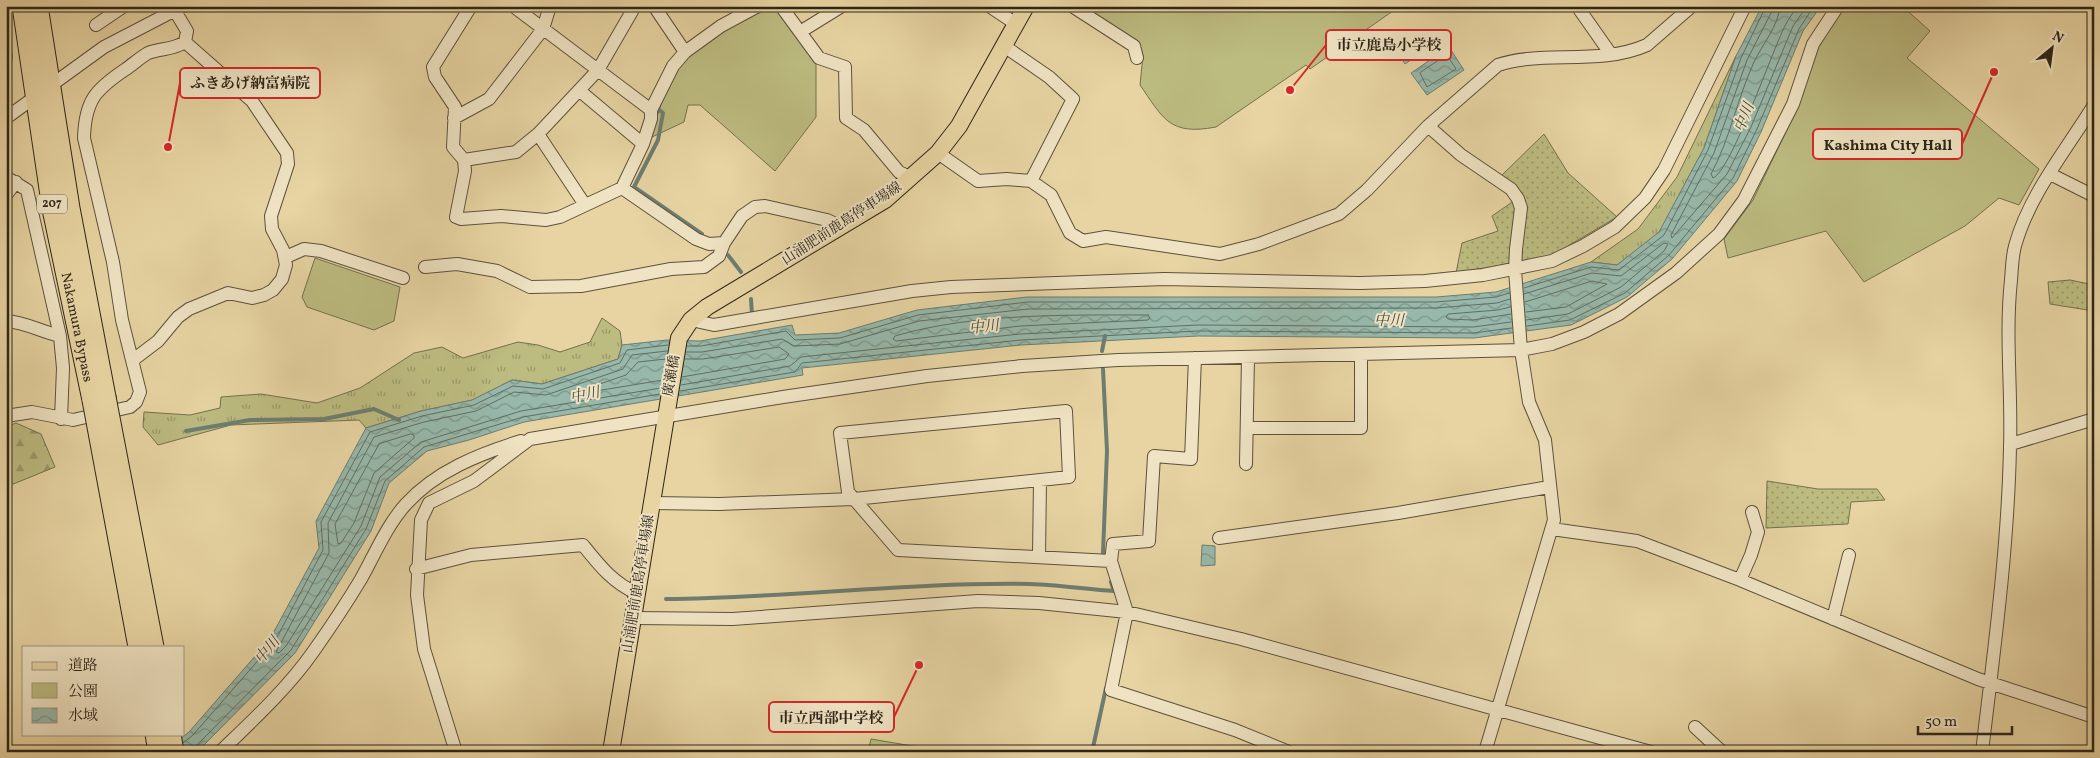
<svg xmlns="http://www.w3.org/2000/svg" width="2100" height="758" font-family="Vollkorn,'Noto Serif JP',serif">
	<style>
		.grass { fill: url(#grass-tufts); stroke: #75704e }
		.forest { fill: url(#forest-firs); stroke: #75704e }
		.park { fill: #bcbb80; stroke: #75704e }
		.garden { fill: url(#garden-dots); stroke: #75704e }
		.water { fill: url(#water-waves); stroke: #6d7d71 }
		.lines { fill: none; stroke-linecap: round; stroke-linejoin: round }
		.shore { stroke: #626e62; stroke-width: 1 }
		.stream { stroke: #6d7d71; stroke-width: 4 }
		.minor-casing { stroke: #5c513d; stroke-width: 14 }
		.major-casing { stroke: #2e251b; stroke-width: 18 }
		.highway-casing { stroke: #2e251b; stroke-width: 21 }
		.minor { stroke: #efe3c3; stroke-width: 12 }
		.major { stroke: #e7d4a2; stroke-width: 16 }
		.highway { stroke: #e7d4a2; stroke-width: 19 }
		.highway-bridge-casing { stroke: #2e251b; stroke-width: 21; stroke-linecap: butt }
		.highway-bridge { stroke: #e7d4a2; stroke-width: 19 }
		.labels { text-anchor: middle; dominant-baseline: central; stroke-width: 4; stroke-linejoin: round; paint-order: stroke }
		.shield { fill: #efe3c3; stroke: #685e4d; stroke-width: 1 }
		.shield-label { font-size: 12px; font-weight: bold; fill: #2e251b }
		.street-label { font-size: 14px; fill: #2e251b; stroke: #efe3c3 }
		.water-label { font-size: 15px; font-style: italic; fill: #484a3f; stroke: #efe3c3 }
		.leader { fill: none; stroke: #d62828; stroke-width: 2 }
		.callout-dot { fill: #d62828; stroke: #efe3c3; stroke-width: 2 }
		.callout { fill: #efe3c3; stroke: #d62828; stroke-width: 2 }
		.callout-label { font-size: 15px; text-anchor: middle; font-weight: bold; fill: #2e251b }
	</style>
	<defs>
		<pattern id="grass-tufts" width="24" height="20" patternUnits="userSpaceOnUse" patternTransform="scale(1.25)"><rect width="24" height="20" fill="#bcbb80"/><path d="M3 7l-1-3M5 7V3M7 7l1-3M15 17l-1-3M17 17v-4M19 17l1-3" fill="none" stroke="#999868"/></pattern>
		<pattern id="forest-firs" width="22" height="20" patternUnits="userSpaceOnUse" patternTransform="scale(1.25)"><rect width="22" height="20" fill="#bcbb80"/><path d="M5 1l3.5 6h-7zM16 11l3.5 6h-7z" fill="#999868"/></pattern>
		<pattern id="garden-dots" width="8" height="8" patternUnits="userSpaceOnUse" patternTransform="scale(1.25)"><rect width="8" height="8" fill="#bcbb80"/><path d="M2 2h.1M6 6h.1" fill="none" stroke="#999868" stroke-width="1.8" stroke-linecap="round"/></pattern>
		<pattern id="water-waves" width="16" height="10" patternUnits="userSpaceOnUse" patternTransform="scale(1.25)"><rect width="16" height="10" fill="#97b8aa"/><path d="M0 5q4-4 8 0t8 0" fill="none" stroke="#7c958a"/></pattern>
	</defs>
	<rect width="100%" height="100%" fill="#e7d4a2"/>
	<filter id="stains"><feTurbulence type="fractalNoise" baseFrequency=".004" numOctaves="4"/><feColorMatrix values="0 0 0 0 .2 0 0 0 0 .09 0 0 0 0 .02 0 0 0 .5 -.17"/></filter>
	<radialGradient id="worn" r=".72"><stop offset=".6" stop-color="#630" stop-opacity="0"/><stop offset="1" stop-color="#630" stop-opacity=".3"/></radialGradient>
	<path class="grass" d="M1736,56L1704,148L1659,233L1617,265L1591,262L1638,229L1677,177Z
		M602,318L620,331L622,345L618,359L542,384L512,380L473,400L421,411L366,428L359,420L231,425L158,445L143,427L144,412L190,415L220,408L221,397L261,394L317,403L360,388L414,353L442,347L463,358L518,342L538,345L560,352L590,342Z"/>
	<path class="forest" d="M16,423L41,434L55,467L6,487V427Z"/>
	<path class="park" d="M766,6L776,7L816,60V117L775,171L700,105H688L684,122L652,137C658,110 668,78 687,56C706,35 742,19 766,6Z
		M1085,6H1400L1310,69L1306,65L1216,127C1169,136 1163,118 1140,85L1143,55L1138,42L1083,7Z
		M1844,6H1902L1930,31L1907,58L2039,169L2019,205L1999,198L1965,226L1864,282L1826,231L1728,258L1724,239L1753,200L1799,105L1817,47Z
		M315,258L400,287L394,321L374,330L307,307L302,297Z
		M871,739L948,752H868Z"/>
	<path class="garden" d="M1544,134L1568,173L1617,217L1551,256L1456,273L1462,243L1498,231L1492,216L1521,196L1501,176Z
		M2070,280L2094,285V311L2050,304L2048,282Z
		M1767,481L1818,489H1877L1885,500L1851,502L1848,524L1766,528Z"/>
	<path class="water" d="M1762,6H1821L1803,31L1761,132L1737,181L1672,259L1627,297L1571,325L1474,338L1198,336L1021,345L802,368L803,375L524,422L469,440L427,451L389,483L371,531L295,653L197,752H164L189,732L270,639L319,548L316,521L366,428L421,411L472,400L512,380L542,384L618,359L622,345L667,340L700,341L792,325L795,335L839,333L917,310L1027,297H1436L1496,292L1591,262L1617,265L1659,232L1704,148L1736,56Z
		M1436,30L1442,38L1405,64L1399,55Z
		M1449,47L1464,70L1427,95L1411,73Z
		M1202,545L1215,546V565L1201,566Z"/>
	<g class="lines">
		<path class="shore" d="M1772,6L1771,13L1747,60L1714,153L1671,235L1672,238L1727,174L1751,127L1793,26L1807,6
			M1780,6C1779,25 1762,45 1754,62C1737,99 1730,139 1711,174L1713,178C1732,170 1773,47 1787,22C1790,17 1794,11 1798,6
			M1447,55L1456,69L1427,87L1420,73Z
			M1524,288L1591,267L1619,270L1664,235L1708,150L1741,58L1766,6
			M1524,294L1592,273L1621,276L1664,243L1668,244L1664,251L1621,287L1568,314L1526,320
			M1525,302L1592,281L1607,284L1566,307L1526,312
			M1510,307L1498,310L1448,314L1446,317L1448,319L1473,320L1511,314
			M1148,315L1150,318L1148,320L1020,326L896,341L893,339L895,336C973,313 1067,315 1148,315Z
			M1527,326L1570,320L1625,293L1669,255L1733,178L1757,129L1799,29L1814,6
			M687,346H701L786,331L795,340L840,338L918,315L1028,302H1436L1496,297L1509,293
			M686,352H702L782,339L794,346L840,344L919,321L1028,309L1436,308L1497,303L1510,299
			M682,377L785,359L789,354L779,347L703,359H685
			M663,380L596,391L593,389L594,386L626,375L638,362L666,359
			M681,385L790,366L801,357L1020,334L1198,325L1473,327L1511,322
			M661,388L521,411L421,442L380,477L361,526L286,646L279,653L276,652L329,553L328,523L374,437L424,422L476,411L514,392L546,395L623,369L632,355L667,351
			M680,391L795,372L802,363L1021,340L1198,331L1473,333L1512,328
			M411,434L414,435V438L374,473L354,523L341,543L338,544L335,524L379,444Z
			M183,743L193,735L275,641L323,550L321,522L370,432L422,416L474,405L513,386L543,389L620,363L627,350L668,345
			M194,752L196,746L291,650L366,529L385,481L424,447L523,417L660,394"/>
		<path class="stream" d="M658,109L663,113L658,140L634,187L702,234
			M728,255L741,272
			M751,299L752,315
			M1102,351L1105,336
			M186,431L250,420L324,419L374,409L399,420
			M1103,553L1107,451L1103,369
			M666,599C787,598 909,582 1030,584C1058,585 1086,589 1114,591L1111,582
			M1092,752L1106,688"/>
		<g class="minor-casing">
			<path id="minor" d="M471,6L433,67L435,77L455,107L453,147L464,160L465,171L456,217L461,219L501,216L546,220L560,217L622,188L643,144L651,119V110L673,66L685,52L721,26L758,6
				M513,6L651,110
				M654,6L685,52
				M781,6L819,58L845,67L846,118L864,130L899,172L912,178
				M989,6L1016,24
				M1072,6L1134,46L1137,58
				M1577,6L1610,53
				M96,25L124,6
				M800,32L842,6
				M1004,46L1049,77L1073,99L1031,181
				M6,55V58
				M580,91L643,144
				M6,118L104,47L183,6
				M454,118L489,99L543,29L550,6
				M1428,126L1461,155L1511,189L1518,199L1521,208L1516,249L1515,270L1521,350L1529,402L1545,440L1554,520L1485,752
				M538,134L585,205
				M938,153L978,181L1007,179L1031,181L1051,195L1070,233L1083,241L1106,237L1220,254L1259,244L1339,214L1367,190L1428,126L1498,65C1542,50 1600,66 1647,45L1692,6
				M464,160L516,152L538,134L598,70L635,6
				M2050,174L2094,196
				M6,177L27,190L60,336L63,368L61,419
				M622,188L696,239L709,244L724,243
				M6,195L16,182
				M286,257L304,249L321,251L403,278
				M425,267L457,264L497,271L530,287L581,286L671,269L704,267L719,256L724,243L742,216L755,207L765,206L827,220L842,227
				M691,320L714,325L912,291L951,287L1164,279L1360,283L1425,281L1483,275L1552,261L1583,246L1615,227L1645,198L1664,170L1745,6
				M6,321C25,322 42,332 60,336
				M1195,358L1191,459L1154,456L1149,541L1113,544L1111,561L1127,612L1111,690L1235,730L1289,752
				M133,360L158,341L178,317L189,309L228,293L252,298L264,295L273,290L282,279L286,265L283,250L272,229L271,216L288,164L287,153L252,101L185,42
				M6,416L32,412L73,420L130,407L136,402L140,392L122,320L113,262L84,138C85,100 96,89 126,69C133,64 141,57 148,53C161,48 173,50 185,42L187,31L172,6
				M1247,428H1361V356
				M2011,444L2094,419
				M1246,464L1248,357
				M652,503L719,504L854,499L1069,477L1066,411L840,433L848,492L854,499L898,550L1111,561
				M1552,529L1637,541L1740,580L1978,679L2094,717
				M1219,538L1398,513L1549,487
				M1039,557L1040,480
				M416,569L471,555L583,545C599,565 613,583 638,594
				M1740,580L1751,555L1758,532L1752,512
				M634,618L733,619L978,601L1039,603L1127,612L1241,639L1651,752
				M1833,619L1849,555
				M1695,727L1722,752
				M220,752C252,721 287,689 313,652C330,628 346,604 361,579C375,554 387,525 406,504C436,471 479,454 521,441
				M456,752L424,649L417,595L421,520L429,503L474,481L530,439L783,397L927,376L1022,366L1118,360L1521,350L1552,344L1584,332L1619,314L1676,273L1719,234L1744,200L1793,104L1813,44L1838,6
				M1982,752C1994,650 2008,549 2010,447C2012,391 2005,336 2011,280C2012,269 2012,257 2015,246C2029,195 2066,150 2094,105"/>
		</g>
		<g class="major-casing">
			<path id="major" d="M611,752L679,338L691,320L707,307L885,200L938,153L959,126L1026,6"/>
		</g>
		<g class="highway-casing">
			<g id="highway">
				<path id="s1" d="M22,6L52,209L92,400"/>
				<path d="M38,6L70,208L106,397"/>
				<path d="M155,734L158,752"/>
				<path d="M171,734L174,752"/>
			</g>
		</g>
		<use href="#minor" class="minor"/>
		<use href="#major" class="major"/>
		<use href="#highway" class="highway"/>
		<g class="highway-bridge-casing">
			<path id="highway-bridge" d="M106,397L154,647
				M92,400L138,647"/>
		</g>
		<use href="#highway-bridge" class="highway-bridge"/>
	</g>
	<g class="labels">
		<rect class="shield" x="37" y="194.5" width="30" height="19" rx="4"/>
		<g class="shield-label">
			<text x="52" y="204">207</text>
		</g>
		<g class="street-label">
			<text transform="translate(842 224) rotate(-33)">山浦肥前鹿島停車場線</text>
			<text stroke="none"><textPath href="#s1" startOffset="326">Nakamura Bypass</textPath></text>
			<text transform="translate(672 376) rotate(-80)">廣瀬橋</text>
			<text transform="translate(639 584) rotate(-81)">山浦肥前鹿島停車場線</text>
		</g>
		<g class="water-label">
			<text transform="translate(1745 118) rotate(-68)">中川</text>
			<text x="1389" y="321">中川</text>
			<text transform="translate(984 328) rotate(-7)">中川</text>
			<text transform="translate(585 396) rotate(-12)">中川</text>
			<text transform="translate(268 651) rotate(-51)">中川</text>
		</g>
	</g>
	<path class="leader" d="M1290 90L1326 45M168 147L180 83M1994 72L1962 144M919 665L894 717"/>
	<g class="callout-dot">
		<circle cx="1290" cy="90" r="5"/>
		<circle cx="168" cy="147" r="5"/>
		<circle cx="1994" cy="72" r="5"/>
		<circle cx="919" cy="665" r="5"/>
	</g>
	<g class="callout">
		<rect x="1326" y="30" width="125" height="30" rx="5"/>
		<rect x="180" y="68" width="140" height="30" rx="5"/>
		<rect x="1813" y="129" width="149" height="30" rx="5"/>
		<rect x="769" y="702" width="125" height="30" rx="5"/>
	</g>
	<g class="callout-label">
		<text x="1389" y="50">市立鹿島小学校</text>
		<text x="250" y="88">ふきあげ納富病院</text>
		<text x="1888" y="150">Kashima City Hall</text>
		<text x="831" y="723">市立西部中学校</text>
	</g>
	<rect width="2100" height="758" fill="none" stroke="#e7d4a2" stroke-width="25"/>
	<rect x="8" y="8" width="2085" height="743" fill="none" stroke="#2e251b" stroke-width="2.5"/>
	<rect x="12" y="12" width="2075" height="733" fill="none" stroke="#2e251b"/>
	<rect x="22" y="646" width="162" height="90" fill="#efe3c3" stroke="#a29780"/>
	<rect x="32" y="662" width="25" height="8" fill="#e7d4a2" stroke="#a29780"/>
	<text x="68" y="670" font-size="15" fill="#2e251b">道路</text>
	<rect x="32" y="683" width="25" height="15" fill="#bcbb80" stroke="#a29780"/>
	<text x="68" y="696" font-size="15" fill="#2e251b">公園</text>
	<rect x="32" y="708" width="25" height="15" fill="url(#water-waves)" stroke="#a29780"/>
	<text x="68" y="720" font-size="15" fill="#2e251b">水域</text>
	<g transform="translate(2052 48) rotate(29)" stroke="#efe3c3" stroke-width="4" paint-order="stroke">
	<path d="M0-4L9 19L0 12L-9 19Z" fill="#2e251b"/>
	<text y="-8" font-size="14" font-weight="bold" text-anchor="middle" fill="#2e251b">N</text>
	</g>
	<path d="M1918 726v8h94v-8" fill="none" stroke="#2e251b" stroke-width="2.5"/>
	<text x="1925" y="726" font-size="15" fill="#2e251b" stroke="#efe3c3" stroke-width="4" paint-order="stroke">50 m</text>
	<rect width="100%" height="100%" filter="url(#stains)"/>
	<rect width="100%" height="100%" fill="url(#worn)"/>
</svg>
